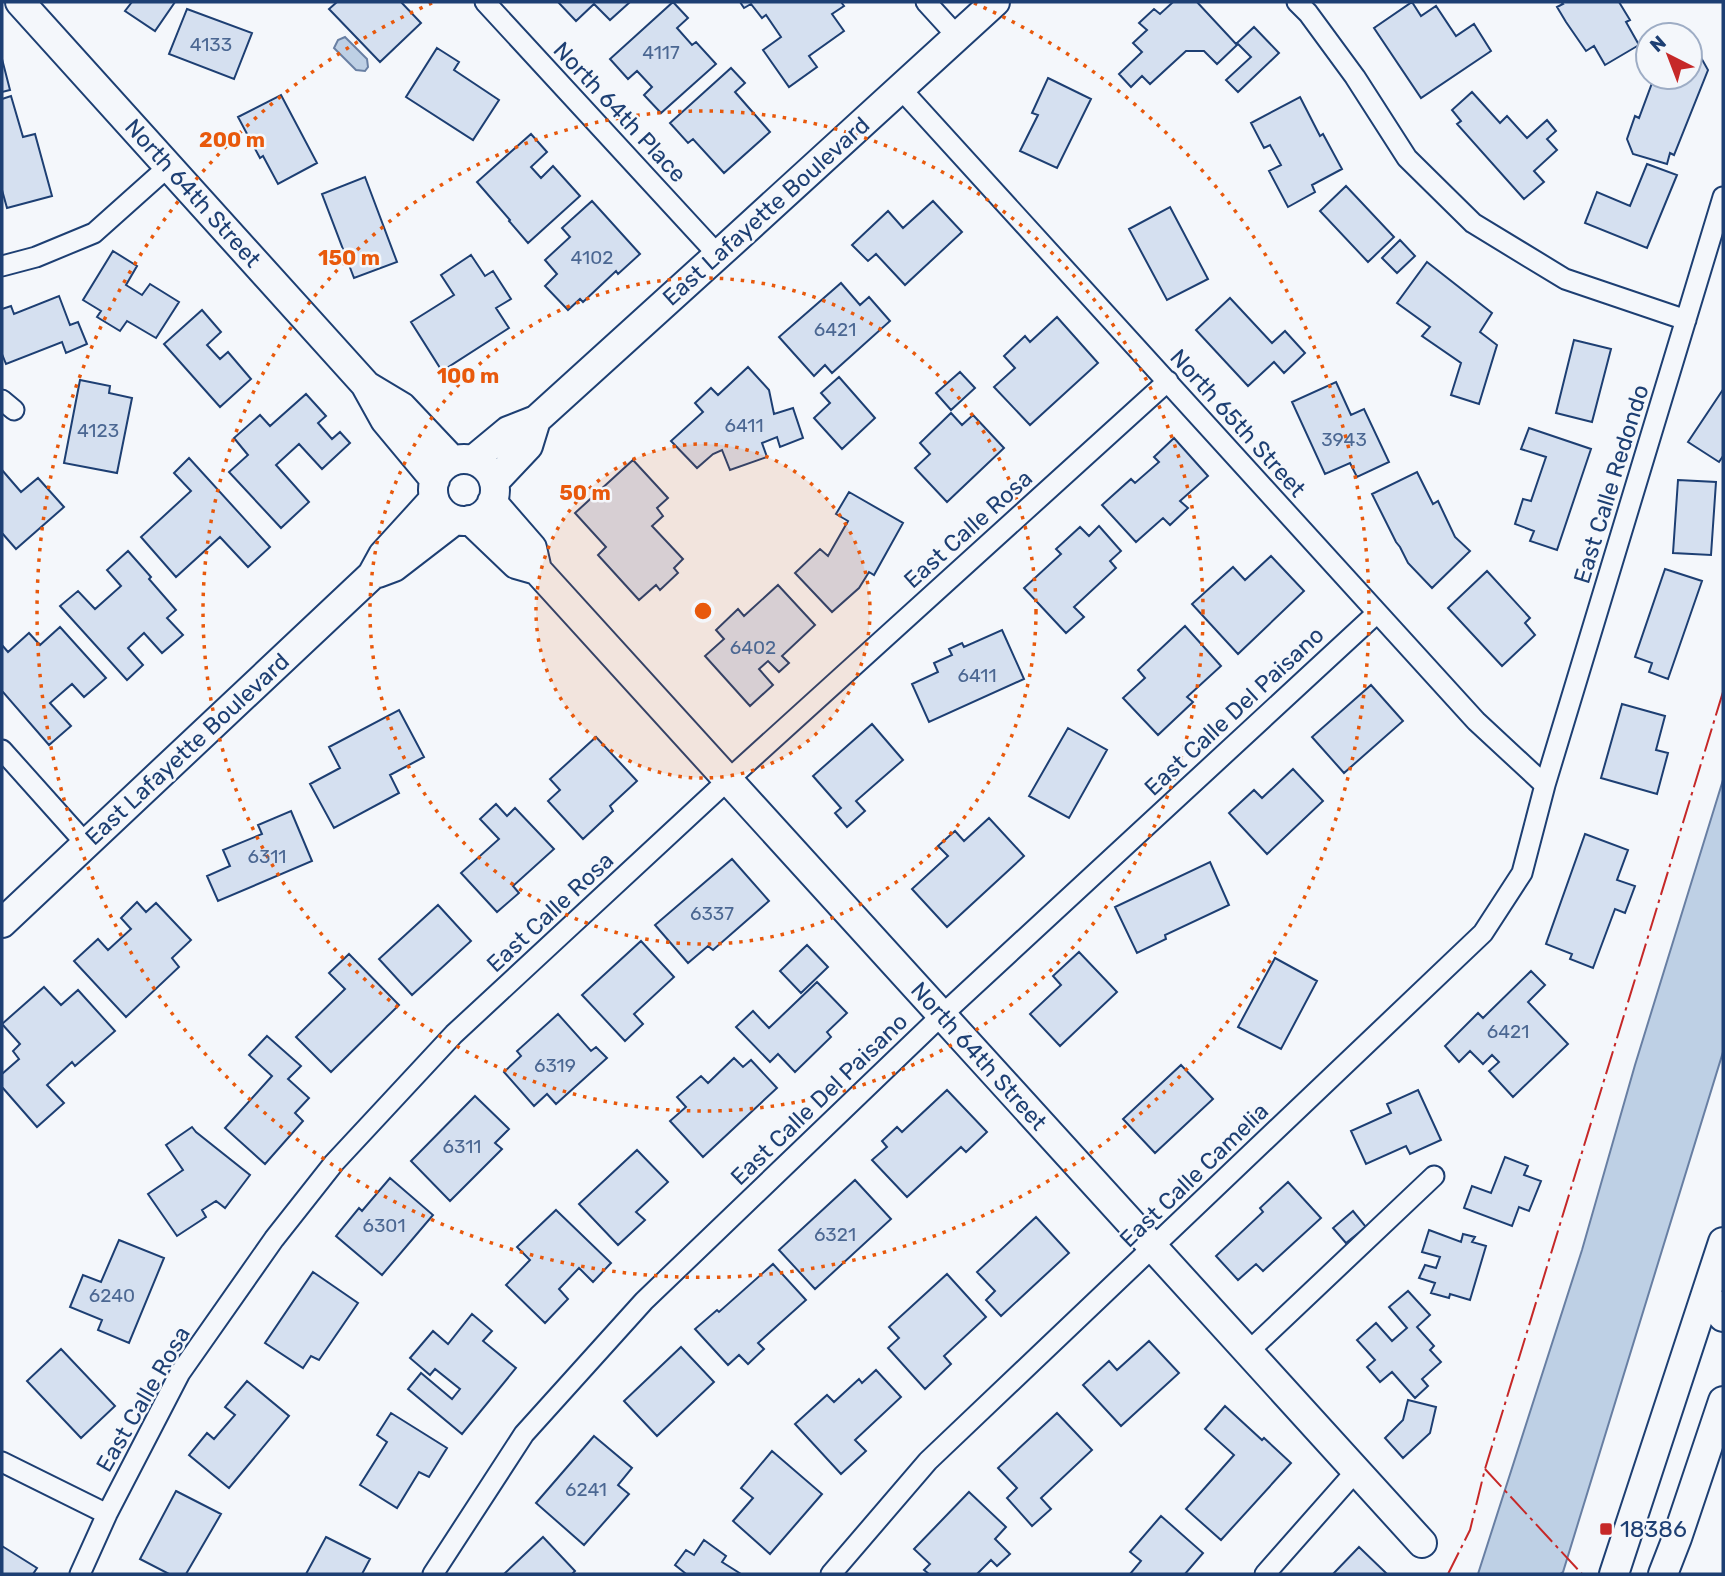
<svg xmlns="http://www.w3.org/2000/svg" width="1725" height="1576" font-family="Rubik,sans-serif">
	<style>
		.water { fill: #bed0e5; stroke: #687fa3; stroke-width: 2 }
		.building { fill: #d5e0f0; stroke: #1d3f73; stroke-width: 2 }
		.lines { fill: none; stroke-linecap: round; stroke-linejoin: round }
		.street-casing { stroke: #1d3f73; stroke-width: 23 }
		.secondary-casing { stroke: #1d3f73; stroke-width: 32 }
		.street { stroke: #f4f7fb; stroke-width: 19 }
		.secondary { stroke: #f4f7fb; stroke-width: 28 }
		.power { stroke: #c62828; stroke-width: 2; stroke-dasharray: 24 5 3.5 5; stroke-linecap: butt }
		.ring { fill: none; stroke: #e8590c; stroke-width: 3.5; stroke-dasharray: 3.5 7 }
		.poi-dot { fill: #c62828; stroke: #f4f7fb; stroke-width: 2.5 }
		.labels { text-anchor: middle; dominant-baseline: central; stroke-width: 5; stroke-linejoin: round; paint-order: stroke }
		.number-label { font-size: 19px; fill: #4b6792 }
		.street-label { font-size: 23px; fill: #1d3f73; stroke: #f4f7fb }
		.poi-label { font-size: 23px; fill: #1d3f73; stroke: #f4f7fb; text-anchor: start }
		.centre { fill: #e8590c; stroke: #f4f7fb; stroke-width: 3.5 }
		.ring-label { font-size: 21px; text-anchor: middle; font-weight: bold; fill: #e8590c; stroke: #f4f7fb; stroke-width: 5; stroke-linejoin: round; paint-order: stroke }
	</style>
	<rect width="100%" height="100%" fill="#f4f7fb"/>
	<path class="water" d="M345,37L367,59L368,67L365,71L356,70L334,48L338,40Z
		M1723,780V1052L1563,1572L1560,1574H1478L1582,1250L1635,1065Z"/>
	<path class="building" d="M132,2H175L155,31L125,11Z
		M337,2H401L421,23L380,62L329,9Z
		M558,2H630L610,20L594,4L576,21Z
		M673,2L688,18L677,28L692,45L696,42L716,64L661,113L644,95L652,87L637,71L628,79L610,59Z
		M740,2H841L844,6L832,14L844,31L809,56L817,67L789,87L763,50L781,37L766,15L762,18L751,4L744,8Z
		M1171,2H1197L1237,45L1217,64L1204,51H1186L1150,84L1142,76L1131,87L1119,74L1142,52L1133,43L1147,30L1139,23L1154,9L1160,14L1172,3Z
		M1412,2L1421,16L1436,6L1456,36L1474,24L1491,51L1421,98L1374,28Z
		M1561,2H1619L1630,20L1626,22L1639,45L1605,65L1594,46L1586,51L1566,22L1557,7L1563,4Z
		M187,9L252,33L234,79L169,54Z
		M1254,27L1279,53L1238,92L1226,80L1251,57L1237,43Z
		M1690,38L1708,70L1674,155L1670,153L1667,164L1633,154L1627,139L1635,116L1639,118L1652,83L1649,77H1690Z
		M437,48L459,62L454,70L499,100L473,140L406,97Z
		M2,59L10,90L2,92Z
		M731,68L745,83L735,92L770,132L724,173L693,139L688,143L670,123Z
		M1048,78L1091,99L1057,168L1020,151L1038,115L1032,113Z
		M1472,92L1500,123L1507,116L1527,138L1547,120L1556,131L1547,139L1557,150L1534,171L1544,182L1524,199L1457,124L1461,121L1452,110Z
		M281,95L317,163L278,184L263,156L260,158L238,117Z
		M11,96L23,137L35,134L52,196L7,208L2,190V99Z
		M1300,97L1320,136L1323,134L1342,169L1312,185L1315,192L1288,207L1269,171L1281,165L1270,145L1264,148L1251,123Z
		M531,134L547,152L531,167L541,178L553,166L580,196L528,243L509,221L510,220L477,182Z
		M1647,164L1677,175L1647,248L1585,223L1597,192L1630,206Z
		M365,177L397,262L354,278L322,194Z
		M1346,186L1394,237L1368,262L1320,211Z
		M592,201L640,254L618,274L616,271L583,302L580,299L568,310L545,286L557,274L545,260L570,237L562,228Z
		M933,201L962,232L905,285L876,254L868,261L852,245L888,211L903,228Z
		M1170,207L1208,279L1167,300L1129,229Z
		M1400,240L1415,256L1397,273L1382,258Z
		M113,251L137,266L126,285L142,295L150,284L179,302L156,338L127,321L120,331L97,317L101,311L83,300Z
		M471,255L485,276L493,271L511,299L496,308L509,328L442,371L411,322L454,295L441,275Z
		M1427,262L1492,313L1480,332L1497,345L1479,404L1451,395L1461,363L1422,336L1430,327L1397,303Z
		M841,283L860,305L869,297L890,321L832,373L825,365L814,376L779,337Z
		M59,296L70,325L78,322L87,344L66,353L62,342L6,364L2,354V309L11,306L14,314Z
		M1230,298L1272,343L1285,331L1305,353L1284,373L1274,362L1248,386L1196,330Z
		M202,310L221,332L207,345L220,359L228,352L251,379L220,407L164,344Z
		M1057,317L1098,363L1030,425L994,387L1015,368L1004,356L1025,336L1030,342Z
		M1574,340L1611,349L1592,422L1556,413Z
		M748,367L769,390L774,414L793,408L803,438L780,447L777,437L762,443L767,457L730,470L722,450L713,454L697,468L671,441L703,412L695,403L711,388L718,395Z
		M960,372L975,388L951,410L936,393Z
		M839,377L875,418L842,449L814,418L830,403L821,393Z
		M80,380L110,386L109,393L132,398L117,473L64,463Z
		M1336,382L1351,415L1364,409L1389,462L1357,477L1350,463L1325,474L1292,402Z
		M1722,391L1723,392V456L1719,462L1688,442Z
		M306,394L326,416L318,423L332,439L340,432L350,443L322,469L299,444L276,465L309,502L281,528L229,472L248,455L234,438L260,415L270,426Z
		M951,413L962,425L973,415L1004,448L947,502L915,468L930,454L920,443Z
		M1529,428L1591,449L1557,550L1530,541L1534,531L1515,524L1523,499L1531,501L1546,457L1521,449Z
		M1174,438L1208,476L1180,501L1188,508L1170,525L1163,518L1136,542L1102,505L1131,479L1135,483L1159,462L1154,457Z
		M189,458L270,547L248,567L220,537L176,577L141,537L191,491L174,473Z
		M633,460L668,498L657,508L663,516L652,526L683,559L674,568L678,573L660,590L656,585L639,600L598,555L606,547L575,513Z
		M2,470L21,492L38,478L64,507L16,549L2,533Z
		M1417,472L1433,504L1438,501L1455,537L1470,551L1432,588L1408,563L1400,547L1396,542L1372,494Z
		M1678,480L1716,482L1711,555L1673,553Z
		M849,492L903,523L874,575L869,572L859,588L832,612L795,573L820,549L828,556L848,521L836,514Z
		M1099,526L1121,551L1110,561L1116,568L1074,607L1084,617L1066,633L1024,588L1061,554L1056,549L1080,527L1089,536Z
		M128,551L151,577L149,579L176,610L167,618L183,635L162,653L144,633L128,648L143,665L127,680L60,606L78,591L95,609L121,586L107,570Z
		M1271,556L1304,591L1238,654L1192,604L1233,567L1245,580Z
		M1665,569L1702,581L1668,679L1649,672L1652,663L1635,657Z
		M1487,571L1530,618L1525,623L1535,635L1502,666L1448,608Z
		M778,585L815,625L782,656L789,663L779,672L768,661L759,669L773,685L750,706L705,656L724,639L716,630L738,609L744,616Z
		M1185,626L1221,666L1187,697L1193,702L1158,735L1123,698L1145,678L1138,670Z
		M60,627L106,678L84,697L72,684L50,703L71,726L49,745L2,691V645L8,652L29,633L40,645Z
		M1002,630L1024,679L929,722L912,684L938,672L934,663L952,655L949,649L962,643L964,647Z
		M1371,685L1403,721L1344,773L1312,737Z
		M1622,704L1665,716L1656,750L1668,753L1657,794L1601,778Z
		M399,710L424,757L390,775L399,793L334,828L310,784L340,768L329,747Z
		M872,724L903,760L856,801L865,811L847,827L835,813L841,808L813,776Z
		M1068,728L1107,750L1069,818L1029,796Z
		M596,737L637,781L610,806L613,811L583,839L548,801L560,790L550,779Z
		M1293,769L1323,801L1267,854L1229,813L1254,790L1262,798Z
		M496,804L507,816L515,808L554,849L513,886L519,893L497,912L461,873L499,839L480,819Z
		M291,811L312,861L218,901L207,876L230,866L223,850L262,834L258,825Z
		M989,818L1024,856L947,927L912,889L948,856L938,846L955,831L964,841Z
		M1585,834L1628,850L1617,880L1635,886L1625,913L1615,909L1593,968L1570,959L1572,954L1546,944Z
		M732,859L769,901L713,950L708,946L688,963L655,925Z
		M1210,862L1229,905L1165,935L1166,939L1137,953L1115,907Z
		M137,902L146,912L156,903L191,940L172,958L179,967L126,1017L74,961L98,939L108,950L131,929L121,918Z
		M438,905L471,941L412,995L379,959Z
		M641,941L674,977L634,1014L643,1024L625,1041L582,995Z
		M807,945L828,967L801,993L780,971Z
		M1079,952L1117,992L1060,1046L1030,1014L1061,985L1053,976Z
		M349,954L399,1005L331,1072L296,1037L345,989L329,973Z
		M1275,958L1317,981L1281,1049L1238,1027Z
		M1531,971L1545,985L1528,1002L1568,1044L1513,1097L1489,1071L1499,1062L1492,1055L1483,1064L1470,1051L1459,1062L1445,1046L1478,1013L1483,1018Z
		M817,982L847,1013L827,1032L831,1037L795,1072L778,1054L770,1062L736,1027L753,1011L769,1028Z
		M44,987L61,1005L78,990L115,1031L75,1066L72,1062L47,1085L64,1103L37,1127L2,1087V1074L19,1059L13,1051L20,1044L2,1024Z
		M558,1014L591,1051L596,1047L607,1058L556,1104L547,1094L534,1106L504,1072L521,1056L517,1051Z
		M267,1036L301,1066L288,1079L309,1098L295,1113L303,1121L265,1164L225,1128L272,1076L249,1055Z
		M734,1058L743,1067L751,1060L777,1088L703,1157L670,1121L686,1107L677,1097L701,1076L708,1083Z
		M1181,1065L1213,1099L1155,1153L1123,1119Z
		M947,1090L987,1132L966,1152L961,1147L907,1197L872,1160L887,1147L882,1141L897,1127L902,1132Z
		M1418,1090L1441,1140L1410,1154L1406,1146L1366,1164L1351,1131L1391,1113L1387,1104Z
		M475,1096L509,1129L495,1143L502,1149L450,1201L411,1161Z
		M192,1127L196,1132L250,1175L225,1208L216,1201L202,1210L206,1217L177,1236L148,1194L183,1170L166,1145Z
		M637,1150L668,1182L636,1212L645,1220L618,1245L579,1204Z
		M1505,1157L1528,1166L1524,1175L1541,1181L1529,1211L1519,1207L1512,1226L1464,1208L1472,1186L1491,1193Z
		M390,1178L433,1215L382,1275L336,1236L359,1208L362,1211Z
		M855,1180L891,1219L815,1289L779,1250Z
		M1288,1182L1321,1218L1263,1271L1256,1264L1238,1280L1216,1256L1263,1212L1260,1208Z
		M556,1210L611,1263L593,1282L579,1268L559,1289L568,1299L545,1323L506,1285L530,1260L517,1247Z
		M1353,1211L1366,1227L1346,1243L1333,1228Z
		M1036,1217L1069,1253L1001,1316L986,1300L995,1291L977,1272Z
		M1429,1230L1461,1242L1463,1234L1475,1237L1472,1242L1486,1246L1470,1300L1450,1294L1449,1298L1431,1293L1435,1283L1419,1278L1425,1265L1436,1268L1440,1257L1422,1252Z
		M119,1240L164,1258L129,1343L98,1330L102,1320L70,1307L83,1275L101,1282Z
		M773,1264L806,1300L758,1343L764,1349L748,1364L739,1355L728,1365L695,1329L717,1310L719,1312Z
		M313,1272L358,1303L319,1360L311,1356L303,1368L265,1343Z
		M947,1274L986,1317L944,1356L951,1364L925,1389L888,1348L899,1338L889,1327Z
		M1408,1291L1430,1315L1417,1327L1434,1346L1430,1350L1441,1362L1422,1379L1428,1386L1415,1398L1392,1372L1380,1382L1367,1367L1375,1360L1357,1340L1376,1323L1392,1341L1407,1328L1389,1307Z
		M472,1314L492,1331L483,1341L516,1368L462,1434L408,1389L421,1373L452,1399L460,1389L435,1369L430,1375L410,1358L433,1331L448,1344Z
		M1149,1341L1179,1373L1121,1426L1083,1385L1109,1361L1117,1370Z
		M681,1347L714,1382L657,1436L624,1401Z
		M61,1349L115,1406L81,1438L27,1381Z
		M876,1370L901,1397L855,1440L866,1451L841,1474L795,1424L827,1395L834,1402L859,1379L862,1383Z
		M247,1381L289,1416L229,1488L189,1455L207,1433L214,1439L235,1415L225,1407Z
		M1408,1400L1436,1407L1430,1433L1403,1458L1385,1438L1403,1420Z
		M1225,1406L1262,1440L1264,1438L1291,1463L1221,1540L1186,1509L1234,1455L1205,1429Z
		M391,1413L447,1448L429,1477L419,1472L397,1508L360,1485L387,1442L377,1435Z
		M1057,1413L1092,1450L1041,1498L1051,1509L1032,1526L1007,1498L1017,1488L998,1468Z
		M594,1436L632,1468L618,1485L629,1494L584,1545L536,1503Z
		M772,1451L822,1494L770,1554L733,1521L753,1498L741,1488Z
		M176,1491L221,1514L186,1574H169L140,1559Z
		M969,1492L1006,1527L995,1539L1010,1554L997,1566L991,1560L977,1574H929L924,1570L930,1564L914,1549Z
		M1161,1516L1203,1553L1185,1574H1130L1141,1561L1130,1552Z
		M326,1537L370,1559L362,1574H306Z
		M543,1537L575,1571L572,1574H504Z
		M704,1540L726,1556L722,1562L741,1574H684L685,1573L675,1565L686,1550L694,1555Z
		M2,1546L37,1568L33,1574H2Z
		M1359,1547L1386,1573L1385,1574H1333Z"/>
	<g class="lines">
		<g class="street-casing">
			<path id="street" d="M485,2L718,255
				M926,2L957,36
				M1297,2L1308,13L1355,77L1407,158L1473,223L1565,279L1686,320
				M900,88L1476,721L1545,785
				M2,266L36,257L94,233L169,166
				M2,400L14,410
				M2,750L87,845
				M1248,1352L1434,1176
				M2,1462L107,1514
				M80,1574L107,1514L180,1373L274,1239L334,1163L454,1034L728,780L1168,381
				M433,1574L524,1434L644,1301L942,1015L1377,613
				M831,1574L928,1461L1483,933L1522,873L1545,785L1723,197
				M1265,1574L1356,1471"/>
		</g>
		<g class="secondary-casing">
			<path id="secondary" d="M20,2L365,384L385,420L435,480
				M367,386L402,407L453,461
				M433 490a31 31 0 1 1 62 0a31 31 0 1 1-62 0Z
				M473,460L508,431L536,420L718,255L995,2
				M494,482L528,446L536,420
				M492,502L532,548L537,570L1422,1543
				M470,520L516,564L537,570
				M378,573L394,567L455,520
				M2,923L372,575L383,555L434,499
				M1706,1294L1723,1317
				M1614,1574L1723,1242
				M1663,1574L1677,1538L1723,1401"/>
		</g>
		<use href="#street" class="street"/>
		<use href="#secondary" class="secondary"/>
		<path class="power" d="M1485,1469L1582,1574
			M1448,1574L1470,1530L1485,1469L1723,692"/>
	</g>
	<circle cx="703" cy="611" r="167" fill="#e8590c" fill-opacity=".12"/>
	<g class="ring">
		<circle cx="703" cy="611" r="167"/>
		<circle cx="703" cy="611" r="333"/>
		<circle cx="703" cy="611" r="500"/>
		<path d="M974 3A666 666 0 1 1 432 3"/>
	</g>
	<rect class="poi-dot" x="1599" y="1522" width="14" height="14" rx="3.5"/>
	<g class="labels">
		<g class="number-label">
			<text x="211" y="44">4133</text>
			<text x="661" y="52">4117</text>
			<text x="592" y="257">4102</text>
			<text x="835" y="329">6421</text>
			<text x="744" y="425">6411</text>
			<text x="98" y="430">4123</text>
			<text x="1344" y="439">3943</text>
			<text x="753" y="647">6402</text>
			<text x="977" y="675">6411</text>
			<text x="267" y="856">6311</text>
			<text x="712" y="913">6337</text>
			<text x="1508" y="1031">6421</text>
			<text x="555" y="1065">6319</text>
			<text x="462" y="1146">6311</text>
			<text x="384" y="1225">6301</text>
			<text x="835" y="1234">6321</text>
			<text x="112" y="1295">6240</text>
			<text x="586" y="1489">6241</text>
		</g>
		<g class="street-label">
			<text transform="translate(620 112) rotate(47)">North 64th Place</text>
			<text transform="translate(193 193) rotate(48)">North 64th Street</text>
			<text transform="translate(766 211) rotate(-42)">East Lafayette Boulevard</text>
			<text transform="translate(1238 423) rotate(48)">North 65th Street</text>
			<text transform="translate(1611 484) rotate(-73)">East Calle Redondo</text>
			<text transform="translate(968 529) rotate(-42)">East Calle Rosa</text>
			<text transform="translate(1234 711) rotate(-43)">East Calle Del Paisano</text>
			<text transform="translate(187 749) rotate(-43)">East Lafayette Boulevard</text>
			<text transform="translate(550 912) rotate(-43)">East Calle Rosa</text>
			<text transform="translate(979 1056) rotate(48)">North 64th Street</text>
			<text transform="translate(819 1099) rotate(-44)">East Calle Del Paisano</text>
			<text transform="translate(1194 1175) rotate(-44)">East Calle Camelia</text>
			<text transform="translate(143 1399) rotate(-60)">East Calle Rosa</text>
		</g>
		<g class="poi-label">
			<text x="1620" y="1529">18386</text>
		</g>
	</g>
	<circle cx="703" cy="611" r="10" class="centre"/>
	<g class="ring-label">
		<text x="232" y="147">200 m</text>
		<text x="349" y="265">150 m</text>
		<text x="468" y="383">100 m</text>
		<text x="585" y="500">50 m</text>
	</g>
	<rect width="1725" height="1576" fill="none" stroke="#1d3f73" stroke-width="7"/>
	<g transform="translate(1669 56) rotate(318)"><circle r="33" fill="#f4f7fb" stroke="#9eadc5" stroke-width="2"/>
	<path d="M0-5L12 26L0 18L-12 26Z" fill="#c62828"/>
	<text y="-10" font-size="19" font-weight="bold" text-anchor="middle" fill="#1d3f73">N</text>
	</g>
</svg>
